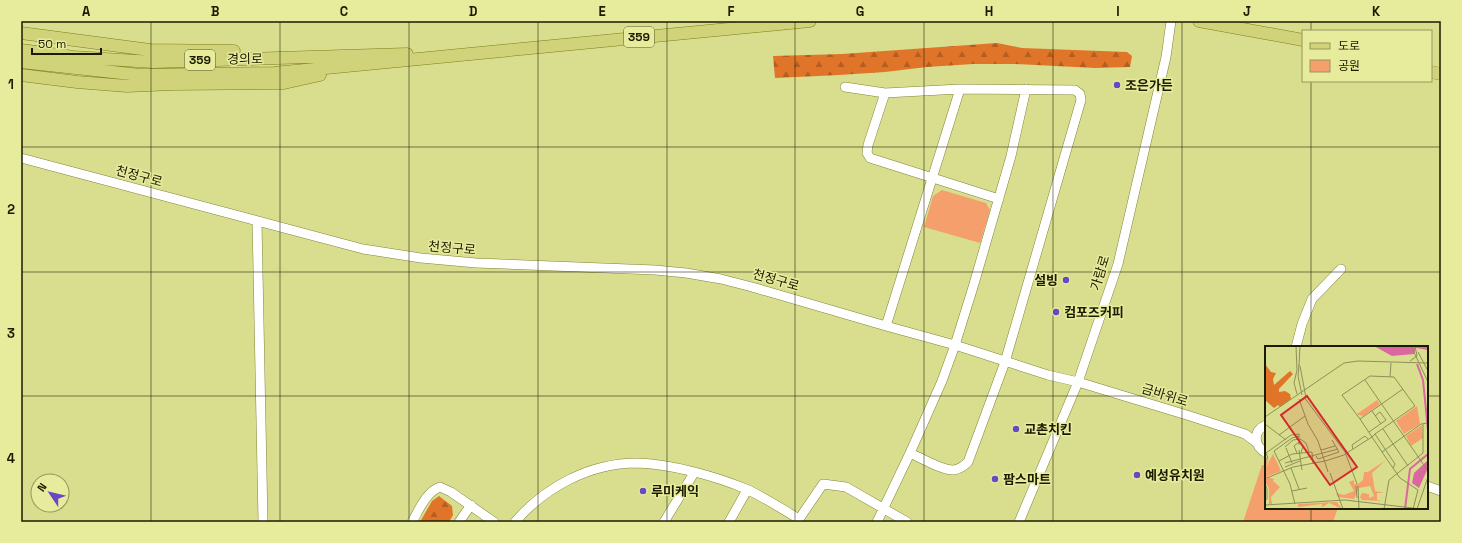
<svg xmlns="http://www.w3.org/2000/svg" width="1462" height="543" font-family="'Space Grotesk','Noto Sans KR',sans-serif">
	<style>
		.forest { fill: url(#forest-firs) }
		.green { fill: #f59f6c }
		.lines { fill: none; stroke-linecap: round; stroke-linejoin: round }
		.minor-casing { stroke: #828538; stroke-width: 10 }
		.major-casing { stroke: #7d7f17; stroke-width: 13 }
		.minor { stroke: #fff; stroke-width: 9 }
		.major { stroke: #d1d37b; stroke-width: 12 }
		.grid { fill: none; stroke: #1b1b00; stroke-width: 1; stroke-opacity: 0.55 }
		.poi-dot { fill: #6948c1; stroke: #e7eb9c; stroke-width: 1.5 }
		.labels { text-anchor: middle; dominant-baseline: central; stroke-width: 3; stroke-linejoin: round; paint-order: stroke }
		.shield { fill: #e7eb9c; stroke: #58592f; stroke-width: 1 }
		.shield-label { font-size: 12px; font-weight: bold; fill: #1b1b00 }
		.street-label { font-size: 13px; fill: #1b1b00; stroke: #e7eb9c }
		.poi-label { font-size: 13px; font-weight: bold; fill: #1b1b00; stroke: #e7eb9c; text-anchor: start }
		.inset-river { fill: none; stroke: #da67a0; stroke-width: 2 }
		.inset-road { fill: none; stroke: #8d9056; stroke-width: 1 }
		.view { fill: #d62828; fill-opacity: 0.15; stroke: #d62828; stroke-width: 2 }
		.inset-edge { fill: none; stroke: #1b1b00; stroke-width: 2 }
		.neatline { fill: none; stroke: #1b1b00; stroke-width: 1.5 }
		.grid-label { font-size: 13px; text-anchor: middle; font-weight: bold; fill: #1b1b00 }
	</style>
	<defs>
		<pattern id="forest-firs" width="22" height="20" patternUnits="userSpaceOnUse"><rect width="22" height="20" fill="#e07429"/><path d="M5 1l3.5 6h-7zM16 11l3.5 6h-7z" fill="#b55e21"/></pattern>
	</defs>
	<rect width="100%" height="100%" fill="#d9de8f"/>
	<path class="forest" d="M997,43L1022,48L1127,52L1132,56L1130,67L1095,68L1014,64H973L927,67L885,72L839,75L775,78L773,56L842,54Z
		M439,496L452,506L453,515L449,522H420L432,501Z"/>
	<path class="green" d="M942,190L986,203L990,210L980,243L924,227L933,196Z
		M1262,465H1266V508H1338L1333,522H1243Z"/>
	<g class="lines">
		<g class="minor-casing">
			<path id="minor" d="M845,87L885,93L960,89L1075,90L1080,94L1081,100L1005,362L968,462C964,466 959,469 954,470C943,471 921,458 910,453
				M885,93L868,145L867,153L870,158L999,199
				M21,158L363,249L421,258L476,263L655,270L686,273L721,279L752,287L886,326L955,345L1048,375L1078,382L1190,416L1245,434L1256,442
				M257,221L263,522
				M886,326L960,89
				M1296,347L1302,324L1312,299L1341,269
				M1266,425C1252,431 1254,446 1266,453
				M1427,486L1441,491
				M412,522C419,510 426,492 440,487L451,492L494,522
				M459,522L471,505
				M515,522C545,487 590,463 637,463C671,464 715,476 746,489C764,497 782,509 799,519
				M664,522L694,473
				M729,522L747,490
				M797,522L823,484L846,487L907,522
				M877,522L910,453L942,381L955,345L974,284L1011,156L1026,89
				M1019,522L1078,382L1118,264L1166,57L1171,21"/>
		</g>
		<g class="major-casing">
			<path id="major" d="M1199,21L1303,40
				M21,33L150,50L234,51
				M21,50L74,57L153,62L407,54
				M21,62L140,75L274,73L810,21
				M1431,72L1441,74
				M21,75L77,82L127,86L173,84L284,83L320,75"/>
		</g>
		<use href="#minor" class="minor"/>
		<use href="#major" class="major"/>
	</g>
	<path class="grid" d="M151,21V522M280,21V522M409,21V522M538,21V522M667,21V522M795,21V522M924,21V522M1053,21V522M1182,21V522M1311,21V31M1311,81V347M21,147H1441M21,272H1441M21,396H1266M1427,396H1441M1311,508V522"/>
	<g class="poi-dot">
		<circle cx="1117" cy="85" r="4"/>
		<circle cx="1066" cy="280" r="4"/>
		<circle cx="1056" cy="312" r="4"/>
		<circle cx="1016" cy="429" r="4"/>
		<circle cx="1137" cy="475" r="4"/>
		<circle cx="995" cy="479" r="4"/>
		<circle cx="643" cy="491" r="4"/>
	</g>
	<g class="labels">
		<g class="shield">
			<rect x="624" y="27" width="30" height="20" rx="3"/>
			<rect x="185" y="50" width="30" height="20" rx="3"/>
		</g>
		<g class="shield-label">
			<text x="639" y="37">359</text>
			<text x="200" y="60">359</text>
		</g>
		<g class="street-label">
			<text transform="translate(245 59) rotate(-1)">경의로</text>
			<text transform="translate(139 176) rotate(15)">천정구로</text>
			<text transform="translate(452 248) rotate(5)">천정구로</text>
			<text transform="translate(1100 273) rotate(-73)">가람로</text>
			<text transform="translate(776 280) rotate(16)">천정구로</text>
			<text transform="translate(1165 395) rotate(17)">금바위로</text>
		</g>
		<g class="poi-label">
			<text x="1125" y="85">조은가든</text>
			<text x="1058" y="280" text-anchor="end">설빙</text>
			<text x="1064" y="312">컴포즈커피</text>
			<text x="1024" y="429">교촌치킨</text>
			<text x="1145" y="475">예성유치원</text>
			<text x="1003" y="479">팜스마트</text>
			<text x="651" y="491">루미케익</text>
		</g>
	</g>
	<g transform="translate(1265 346)">
		<rect width="163" height="163" fill="#d9de8f"/>
		<path d="M8,108L16,125L4,130L0,123ZM72,156L77,163L64,157L57,161V158L33,161V158Z" fill="#f59f6c"/>
		<path d="M0,18L6,26L11,27L8,33L9,39L25,25L28,28L14,43V46L20,45L25,48L26,53L15,61L13,59L9,62L0,54Z" fill="#e07429"/>
		<path d="M112,54L115,58L98,70L94,69L92,68ZM152,60L155,78L139,88L131,75ZM157,79L158,92L146,100L141,90ZM4,113L0,123L4,130L2,131L9,133L8,135L15,141L6,151L7,158H4V142L0,136V115ZM121,114L107,127L110,145L119,147H112V154L117,155L97,154L95,151L97,147L104,148V152L109,150L105,140L94,142L89,153L73,151L71,147L79,149L89,145L84,136L89,134V138H93L98,134L99,126H103Z" fill="#f59f6c"/>
		<path d="M109,0H163V4L151,2L149,8L127,10ZM162,115L163,122L154,142L147,137L149,127Z" fill="#da67a0"/>
		<path class="inset-river" d="M152,18L158,34L163,84M140,163L145,123L163,108"/>
		<path class="inset-road" d="M31,0L32,24L29,37L32,48M146,0L163,36M153,6L163,25M145,15L152,10L150,0M34,19L33,30L37,49M34,20L35,0M35,20L41,52M125,31L126,17M100,34L163,125M39,51L80,106L92,138M34,53L43,78L53,95L63,126M107,65L116,78M0,71L79,17L93,15L163,17M95,73L138,43M0,78L21,94M118,83L143,120M104,86L121,74L115,66L110,70M110,88L130,118L128,122M14,89L40,70M20,101L28,94L35,93L41,97L44,106M21,102L27,117M88,103L87,99L100,90L103,93M34,104L37,124M56,104L70,100M117,106L156,78L163,77M32,107L29,100L34,96L38,100L36,107M51,110L53,113L74,106L67,94M0,114L3,112L1,107L26,89L34,88V99M14,115L27,108L47,106L48,118M20,117L73,103M20,121L35,115M26,122L34,143M65,127L78,163M2,132L28,121L60,115L79,109L88,103L107,91L110,88L150,60L129,31L105,30L77,49L95,73L117,106L128,122L135,132L153,144L148,163M0,138L2,143V153L0,154M91,140L92,152M93,140L94,163M27,145L42,142M30,158L25,138L9,105L27,92L34,90M0,159L80,154L156,163M119,163L124,134L158,107V78M152,163L163,131"/>
		<path class="view" d="M42,50L92,121L65,139L16,69Z"/>
		<rect width="163" height="163" class="inset-edge"/>
	</g>
	<rect width="1462" height="543" fill="none" stroke="#e7eb9c" stroke-width="44"/>
	<rect x="1302" y="30" width="130" height="52" fill="#e7eb9c" stroke="#95985e"/>
	<rect x="1310" y="43" width="20" height="6" fill="#d1d37b" stroke="#95985e"/>
	<text x="1338" y="50" font-size="12" fill="#1b1b00">도로</text>
	<rect x="1310" y="60" width="20" height="12" fill="#f59f6c" stroke="#95985e"/>
	<text x="1338" y="70" font-size="12" fill="#1b1b00">공원</text>
	<g transform="translate(50 493) rotate(305)"><circle r="19" fill="#e7eb9c" stroke="#95985e"/>
	<path d="M0-3L7 15L0 10L-7 15Z" fill="#6948c1"/>
	<text y="-6" font-size="11" font-weight="bold" text-anchor="middle" fill="#1b1b00">N</text>
	</g>
	<path d="M32 48v6h69v-6" fill="none" stroke="#1b1b00" stroke-width="2"/>
	<text x="38" y="48" font-size="12" fill="#1b1b00" stroke="#e7eb9c" stroke-width="3" paint-order="stroke">50 m</text>
	<rect x="22" y="22" width="1418" height="499" class="neatline"/>
	<g class="grid-label">
		<text x="86" y="16">A</text>
		<text x="215" y="16">B</text>
		<text x="344" y="16">C</text>
		<text x="473" y="16">D</text>
		<text x="602" y="16">E</text>
		<text x="731" y="16">F</text>
		<text x="860" y="16">G</text>
		<text x="989" y="16">H</text>
		<text x="1118" y="16">I</text>
		<text x="1247" y="16">J</text>
		<text x="1376" y="16">K</text>
		<text x="11" y="89">1</text>
		<text x="11" y="214">2</text>
		<text x="11" y="338">3</text>
		<text x="11" y="463">4</text>
	</g>
</svg>
